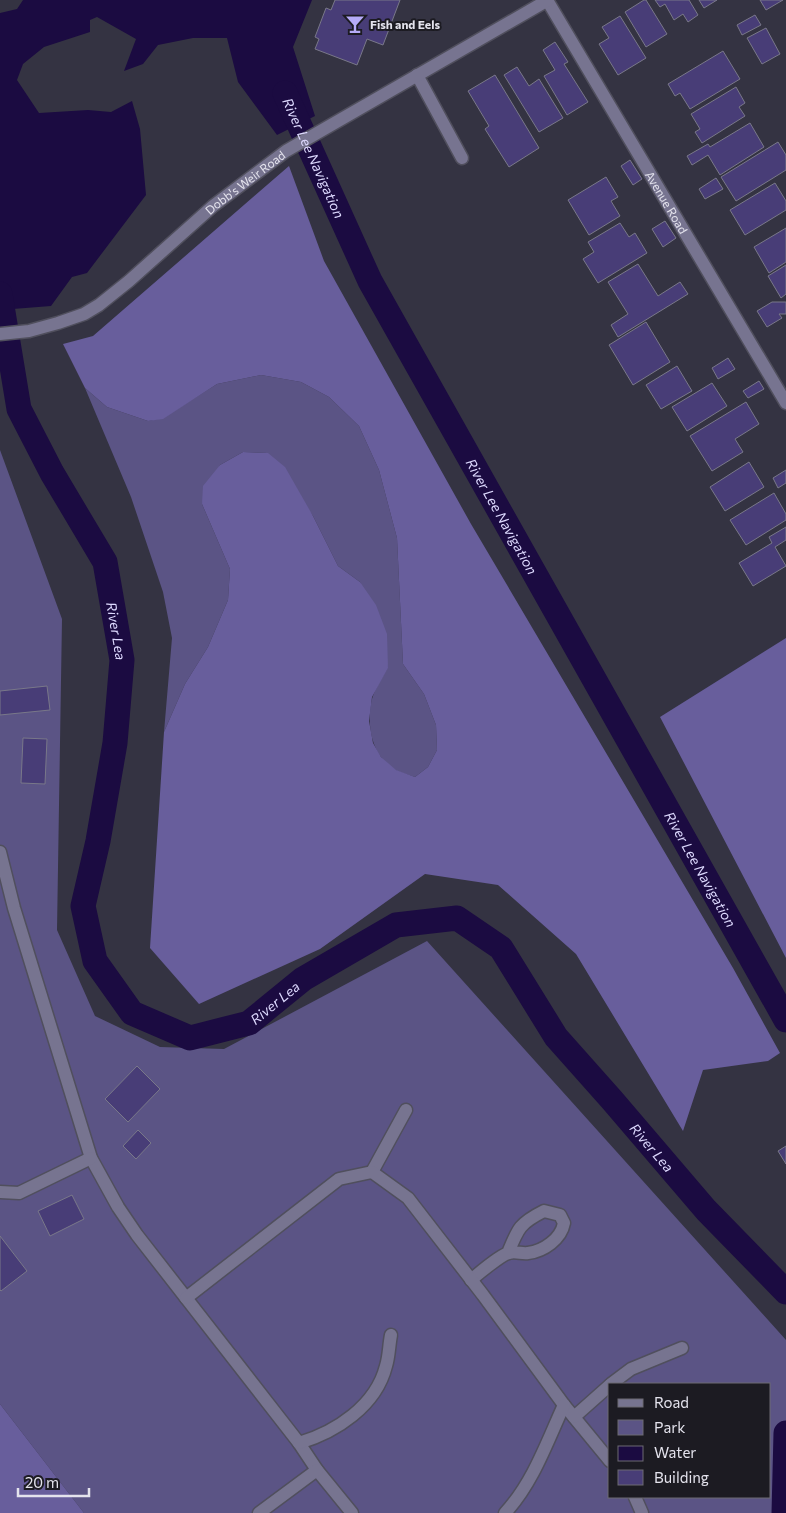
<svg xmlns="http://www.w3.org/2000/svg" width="786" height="1513" font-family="Commissioner,sans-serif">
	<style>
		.green { fill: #5b5485; fill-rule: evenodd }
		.forest { fill: #685e9c }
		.water { fill: #1b0b41 }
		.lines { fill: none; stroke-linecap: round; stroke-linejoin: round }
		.canal { stroke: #1b0b41; stroke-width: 25 }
		.building { fill: #483d77; stroke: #797889 }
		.minor-casing { stroke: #504f5d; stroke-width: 15 }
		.minor { stroke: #777490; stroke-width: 12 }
		.labels { text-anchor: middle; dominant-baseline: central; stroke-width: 4; stroke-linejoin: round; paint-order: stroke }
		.poi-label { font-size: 12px; font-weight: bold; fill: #e4e3ed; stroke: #1c1b22; text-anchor: start }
		.street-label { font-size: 12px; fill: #e4e3ed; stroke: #1c1b22 }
		.water-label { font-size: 14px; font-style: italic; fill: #dcd8fd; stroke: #1c1b22 }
	</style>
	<rect width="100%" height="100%" fill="#343342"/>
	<path class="green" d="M261,375L301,382L329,397L359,426L379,470L397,538L403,664L424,694L436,725L437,750L428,767L415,777C409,775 402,773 397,771C371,757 366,725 372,699C375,688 383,677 388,667L360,582L338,566L313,516L267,453L243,452L220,465L202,504L230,569L228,600L208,647L185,684L164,732L172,638L163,592L131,497L85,388L107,407L148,421L163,418L217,384Z
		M0,450L62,619L57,930L95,1016L160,1047L224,1049L427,941L786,1340V1513H84L0,1404ZM610,1384H770V1497H610Z"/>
	<path class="forest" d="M289,166L324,261L471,524L733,968L780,1053L768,1061L703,1070L683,1131L576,954L498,885L425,874L320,949L199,1004L150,948L164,732L185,684L208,647L228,600L230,569L202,504L203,486L220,465L243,452L268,453L285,467L313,516L338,566L360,582L376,605L387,634L388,668L372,697L369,721L373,743L381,757L396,770L415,777L428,767L437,750L436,725L424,694L403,664L397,538L379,470L359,426L329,397L301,382L261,375L217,384L163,419L148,421L107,407L85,388L63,344L93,336Z
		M786,638V958L660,717Z
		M0,1404L84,1513H0Z"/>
	<path class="water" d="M23,0H312L293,47L315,116L277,135L238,82L227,38H193L158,45L143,64L124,71L136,39L97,17L90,20V32L44,47L23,64L17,80L39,113L88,110L111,112L132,101L140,129L146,195L87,273L72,277L51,306L0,310V13L17,9Z"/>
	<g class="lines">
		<g class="canal">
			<path id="s1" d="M285,93L370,281L786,1020"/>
			<path id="s2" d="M0,294L19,409L52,473L105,562L122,660L115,743L98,841L83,906L95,961L132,1013L190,1038L249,1023L303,979L396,925L457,918L501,948L556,1037L612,1100L706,1210L786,1292"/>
			<path d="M784,1513L786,1433"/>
		</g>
	</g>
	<path class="building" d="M335,0H400L383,45L367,39L357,65L315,49L319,39L315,37L326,8L331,10Z
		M644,0H646L667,34L646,47L625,12Z
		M655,0H689L698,15L688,22L683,14L674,20L665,4L660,7Z
		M699,0H717L704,8Z
		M760,0H783L766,10Z
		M755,15L761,25L742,35L737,25Z
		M620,16L646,58L618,75L599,44L609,38L602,27Z
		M766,28L780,54L762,64L747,38Z
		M555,42L568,62L564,64L588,102L567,115L544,76L555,70L543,50Z
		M723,51L740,79L690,109L680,93L675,96L668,84Z
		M517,67L529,86L539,79L563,118L539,132L504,75Z
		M495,75L539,148L509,167L485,129L489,126L468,91Z
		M736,87L745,103L739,107L745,116L702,143L695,132L700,129L691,114Z
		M750,123L764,147L720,175L708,155L692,165L687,156L708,144L710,147Z
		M778,142L786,155V170L736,201L721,177Z
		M630,160L642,179L633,185L621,166Z
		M606,177L618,197L611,201L620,216L589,235L568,200Z
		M716,178L723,189L705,199L699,189Z
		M775,183L786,201V210L745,235L730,210Z
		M665,221L676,238L663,247L652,229Z
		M620,223L629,237L635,233L647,253L598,283L583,259L594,252L588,242Z
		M786,228V262L769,273L754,247Z
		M638,264L658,296L680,282L688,294L618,337L611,325L628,314L608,282Z
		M786,265V294L781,298L768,276Z
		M772,302H786V314H779L782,318L767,327L757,311Z
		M646,322L670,362L633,385L609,345Z
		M728,358L735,369L718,379L712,368Z
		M677,366L692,391L661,409L646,385Z
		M759,381L764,389L748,398L743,391Z
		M712,383L727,406L687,431L672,407Z
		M746,402L759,424L735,439L743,452L712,471L690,436Z
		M749,462L764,487L725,511L710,487Z
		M786,470V483L778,488L773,478Z
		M774,493L786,514V520L746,545L730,520Z
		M786,527V540L775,547L786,566L753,586L739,563L772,543L769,537Z
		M47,686L50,710L0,715V691Z
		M23,738L47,739L45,784L21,783Z
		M137,1066L160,1089L128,1122L105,1099Z
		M138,1130L151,1143L136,1159L123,1146Z
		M786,1146V1164L778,1151Z
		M72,1195L84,1219L50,1236L38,1211Z
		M0,1236L27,1271L1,1291L0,1290Z"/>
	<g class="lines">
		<g class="minor-casing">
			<g id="minor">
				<path id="s3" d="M547,0L786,403"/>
				<path d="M417,75L462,158"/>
				<path id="s4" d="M0,334L29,331L58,323L84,314L99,305L129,281L213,206L286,151L548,0"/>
				<path d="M0,852L14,908L91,1158L118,1207L137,1235L299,1443L317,1470L352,1513"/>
				<path d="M372,1172L406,1110"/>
				<path d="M0,1192L19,1193L91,1158"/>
				<path d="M471,1280C478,1274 502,1254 509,1253C515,1251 522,1254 528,1253C544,1251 561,1239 564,1223L560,1215L544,1211C520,1223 518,1228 508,1253"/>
				<path d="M186,1298L339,1179L372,1172L408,1198L483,1295L564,1405L610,1461"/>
				<path d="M611,1384L631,1369L682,1348"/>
				<path d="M574,1417L610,1385"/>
				<path d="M299,1443C336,1432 376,1406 386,1366C389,1357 389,1345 391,1335"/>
				<path d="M635,1497L642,1513"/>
				<path d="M259,1513L317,1470"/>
				<path d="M505,1513C533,1483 547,1442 564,1405"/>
			</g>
		</g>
		<use href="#minor" class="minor"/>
	</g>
	<defs>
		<g id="bar-bare" transform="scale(1.5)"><path d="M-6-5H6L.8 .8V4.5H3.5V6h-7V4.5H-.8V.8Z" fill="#b6acf8" stroke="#1c1b22" stroke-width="2.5" paint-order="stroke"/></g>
	</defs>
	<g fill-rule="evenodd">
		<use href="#bar-bare" x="355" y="24"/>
	</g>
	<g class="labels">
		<g class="poi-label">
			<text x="370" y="24">Fish and Eels</text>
		</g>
		<g class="street-label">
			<text stroke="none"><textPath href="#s4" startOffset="295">Dobb's Weir Road</textPath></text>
			<text stroke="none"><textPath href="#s3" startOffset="235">Avenue Road</textPath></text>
		</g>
		<g class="water-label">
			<text stroke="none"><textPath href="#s1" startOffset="71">River Lee Navigation</textPath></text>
			<text stroke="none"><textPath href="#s1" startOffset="476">River Lee Navigation</textPath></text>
			<text stroke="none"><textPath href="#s2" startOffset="362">River Lea</textPath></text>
			<text stroke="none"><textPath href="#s1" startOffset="881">River Lee Navigation</textPath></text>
			<text stroke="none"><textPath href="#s2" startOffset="918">River Lea</textPath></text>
			<text stroke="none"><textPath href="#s2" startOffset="1428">River Lea</textPath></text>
		</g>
	</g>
	<rect x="608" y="1383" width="162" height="115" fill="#1c1b22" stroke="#6c6b73"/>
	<rect x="618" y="1399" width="25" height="8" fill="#777490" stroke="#6c6b73"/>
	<text x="654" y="1408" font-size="15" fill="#e4e3ed">Road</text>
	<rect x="618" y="1420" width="25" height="15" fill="#5b5485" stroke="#6c6b73"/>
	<text x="654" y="1433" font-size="15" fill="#e4e3ed">Park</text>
	<rect x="618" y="1446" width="25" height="15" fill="#1b0b41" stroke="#6c6b73"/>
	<text x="654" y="1458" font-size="15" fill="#e4e3ed">Water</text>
	<rect x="618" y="1470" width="25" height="15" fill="#483d77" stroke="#6c6b73"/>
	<text x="654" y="1483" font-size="15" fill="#e4e3ed">Building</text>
	<path d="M18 1488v8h71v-8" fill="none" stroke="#e4e3ed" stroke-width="2.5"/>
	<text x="25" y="1488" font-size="15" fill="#e4e3ed" stroke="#1c1b22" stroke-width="4" paint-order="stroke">20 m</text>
</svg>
